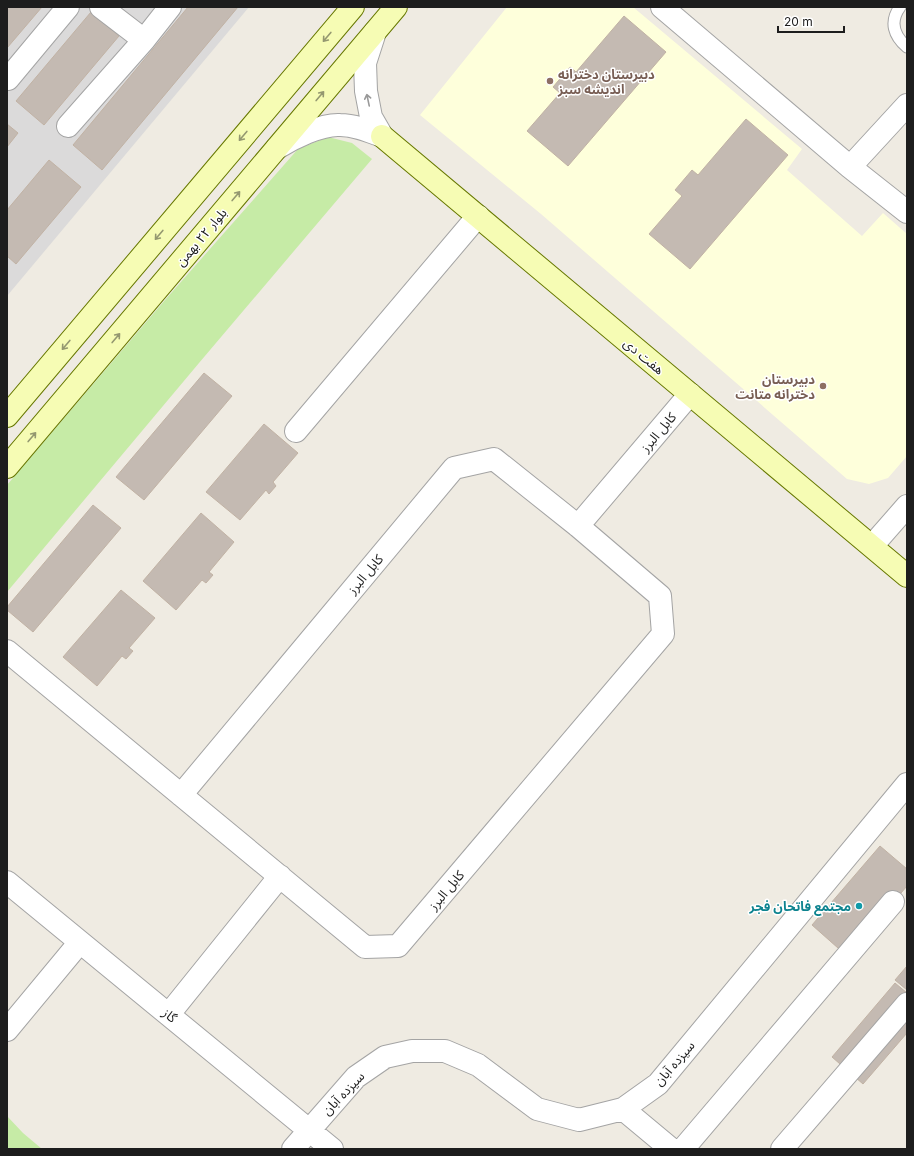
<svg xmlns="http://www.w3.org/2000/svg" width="914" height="1156" font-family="Inter,'Noto Sans Arabic',sans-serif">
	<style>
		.residential { fill: #dbdada }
		.education { fill: #feffdb }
		.grass { fill: #c6eba6 }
		.building { fill: #c4bab2; stroke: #c1b2a4 }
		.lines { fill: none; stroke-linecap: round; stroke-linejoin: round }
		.lane-casing { stroke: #a4a4a4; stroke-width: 13 }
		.street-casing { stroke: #a4a4a4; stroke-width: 24 }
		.secondary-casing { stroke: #677801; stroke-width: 24 }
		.lane { stroke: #fff; stroke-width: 11 }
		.street { stroke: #fff; stroke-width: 22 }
		.secondary { stroke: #f6fcb4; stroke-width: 22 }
		.oneway { stroke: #949870 }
		.oneway2 { stroke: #999 }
		.education-dot { fill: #8d6e63; stroke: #fff; stroke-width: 1.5 }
		.culture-dot { fill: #0f9aa8; stroke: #fff; stroke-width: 1.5 }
		.labels { text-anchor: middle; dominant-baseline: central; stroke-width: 3; stroke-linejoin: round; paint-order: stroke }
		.education-label { font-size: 13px; font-weight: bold; fill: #785e54; stroke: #fff; text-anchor: start }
		.street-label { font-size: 13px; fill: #1d1d1d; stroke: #fff }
		.culture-label { font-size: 13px; font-weight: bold; fill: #0d838f; stroke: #fff; text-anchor: end }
	</style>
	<rect width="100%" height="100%" fill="#efebe2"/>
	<path class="residential" d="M7,7H249L7,296Z"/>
	<path class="education" d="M507,7H633L802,149L787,170L862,236L883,213L907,234V456L888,478L869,484L847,479L541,214L420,115Z"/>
	<path class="grass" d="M328,137L352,143L372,159L199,363L7,592V485L165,300L298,149Z
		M7,1116L23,1133L42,1149H7Z"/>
	<path class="building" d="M7,7H42L7,48Z
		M188,7H238L102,170L73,145Z
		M91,12L119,36L44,125L16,101Z
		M624,16L666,52L568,166L527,131L560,93L553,87L570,67L576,72Z
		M746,119L788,155L690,269L649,234L682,196L675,190L692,170L698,175Z
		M7,124L18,133L7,147Z
		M49,160L81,187L16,264L7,256V210Z
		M204,373L232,396L144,500L116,477Z
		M264,424L298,453L273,482L276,486L269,494L266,490L240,520L206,492Z
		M93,505L121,528L33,632L7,610V607Z
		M201,513L234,542L209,572L213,575L206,583L202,580L176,610L143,581Z
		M121,590L155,618L129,648L133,651L126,659L122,656L97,686L63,657Z
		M880,846L907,869V886L847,956L812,925Z
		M907,966V990L895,980Z
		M895,983L907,993V1033L863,1084L832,1057Z"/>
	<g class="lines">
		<g class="lane-casing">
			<path id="lane" d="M900,7C889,22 894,36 907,47"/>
		</g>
		<g class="street-casing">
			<path id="street" d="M101,7L144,40
				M662,7L850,167L907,212
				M375,32L365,63L366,91L371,117L382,136
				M8,79L68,7
				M68,126L144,40L170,7
				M277,148C293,138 321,124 340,125C355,125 369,131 382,136
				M850,167L907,105
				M296,431L478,216
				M578,526L690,394
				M872,546L907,506
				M7,651C126,750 246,848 365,947L398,946L663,634L660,596L578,526L494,459L454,468L181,795
				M7,882L332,1149
				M169,1014L280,876
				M7,1030L80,942
				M623,1109L671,1149
				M293,1149L356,1077L385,1057L412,1051H445L478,1065L537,1109L579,1120L623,1109L658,1084L907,784
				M683,1149L893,902
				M782,1149L907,1004"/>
		</g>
		<g class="secondary-casing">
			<path id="secondary" d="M382,136L907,576
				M7,416L353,7
				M7,467L396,7"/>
		</g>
		<use href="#lane" class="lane"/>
		<use href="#street" class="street"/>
		<use href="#secondary" class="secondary"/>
	</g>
	<defs><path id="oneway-shaft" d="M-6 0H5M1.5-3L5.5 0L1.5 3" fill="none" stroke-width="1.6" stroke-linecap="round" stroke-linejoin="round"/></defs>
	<g class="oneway">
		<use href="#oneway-shaft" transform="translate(327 37) rotate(130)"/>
		<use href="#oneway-shaft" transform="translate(320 96) rotate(-50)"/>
		<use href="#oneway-shaft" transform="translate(243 136) rotate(130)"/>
		<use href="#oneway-shaft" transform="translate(236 196) rotate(-50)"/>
		<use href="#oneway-shaft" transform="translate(159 235) rotate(130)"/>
		<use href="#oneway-shaft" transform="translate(116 338) rotate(-50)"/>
		<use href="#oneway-shaft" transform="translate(66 345) rotate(130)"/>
		<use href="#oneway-shaft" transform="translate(32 437) rotate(-50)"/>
	</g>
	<use class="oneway2" href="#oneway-shaft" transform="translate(368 100) rotate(-102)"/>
	<g class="education-dot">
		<circle cx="550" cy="81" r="4"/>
		<circle cx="823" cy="386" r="4"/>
	</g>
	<circle class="culture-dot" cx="859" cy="906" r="4"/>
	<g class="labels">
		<g class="education-label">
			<text x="558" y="74">دبیرستان دخترانه<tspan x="558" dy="15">اندیشه سبز</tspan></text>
			<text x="815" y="379" text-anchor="end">دبیرستان<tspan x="815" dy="15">دخترانه متانت</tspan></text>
		</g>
		<g class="street-label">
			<text transform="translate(201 237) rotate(-50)">بلوار ۲۲ بهمن</text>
			<text transform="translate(644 356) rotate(40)">هفت دی</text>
			<text transform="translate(658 432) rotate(-50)">کابل البرز</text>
			<text transform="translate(365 574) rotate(-50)">کابل البرز</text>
			<text transform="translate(446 890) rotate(-50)">کابل البرز</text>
			<text transform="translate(170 1015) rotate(39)">گاز</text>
			<text transform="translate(674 1063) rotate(-49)">سیزده آبان</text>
			<text transform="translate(343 1093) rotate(-46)">سیزده آبان</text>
		</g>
		<g class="culture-label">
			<text x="851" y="906">مجتمع فاتحان فجر</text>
		</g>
	</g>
	<rect width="914" height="1156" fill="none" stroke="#1d1d1d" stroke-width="16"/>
	<path d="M778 26v6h66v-6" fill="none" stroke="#1d1d1d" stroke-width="2"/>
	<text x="784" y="26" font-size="12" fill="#1d1d1d" stroke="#ffffff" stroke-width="3" paint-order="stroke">20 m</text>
</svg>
